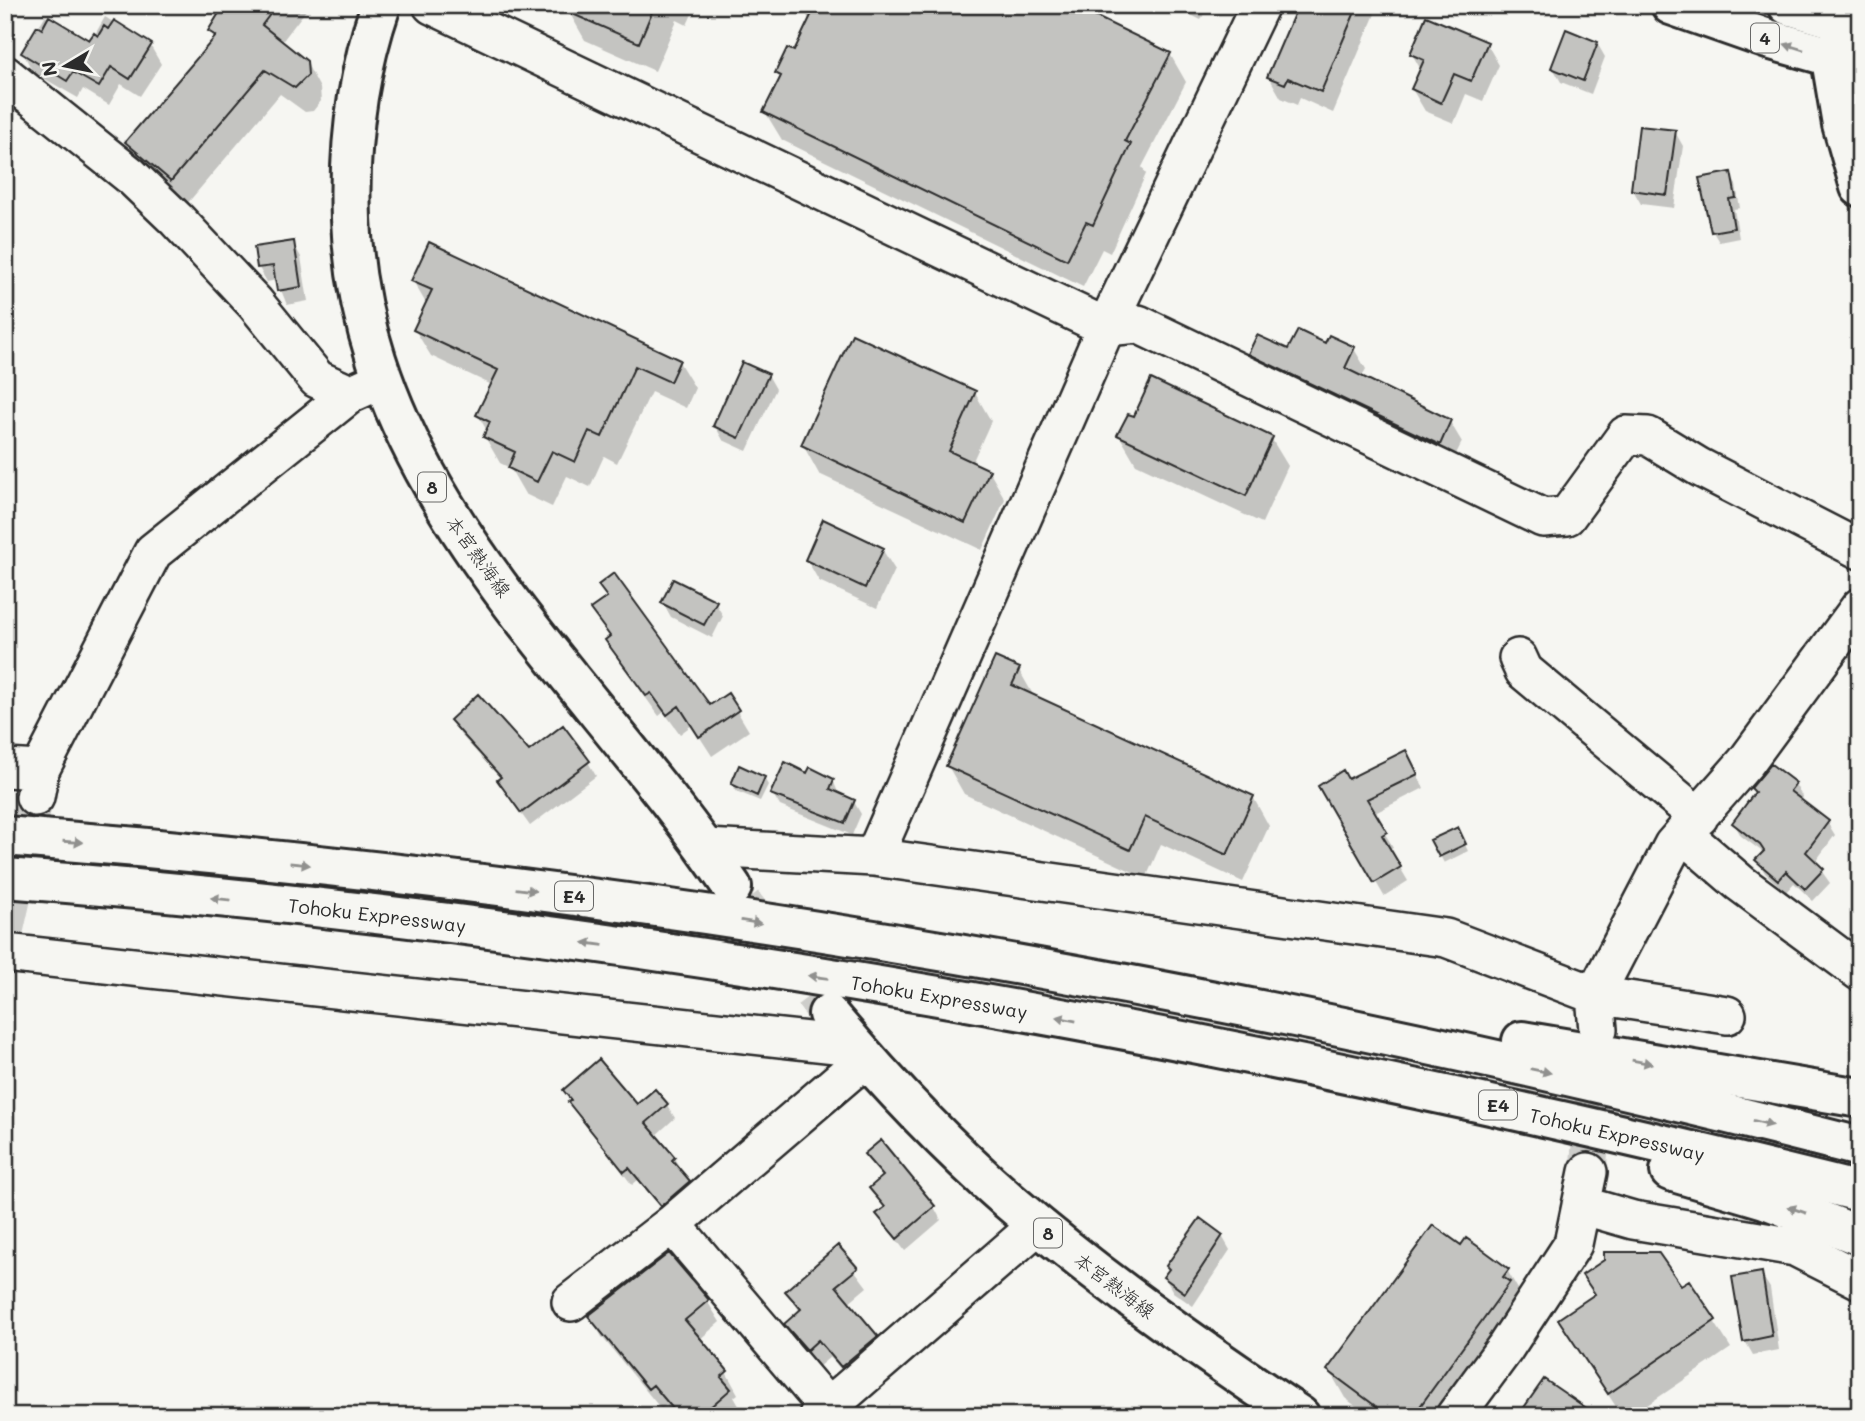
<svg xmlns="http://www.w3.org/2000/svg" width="1865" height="1421" font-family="Mali,'Klee One',sans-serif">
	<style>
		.shadow { fill: #0003 }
		.building { fill: #c3c3c0; stroke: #2b2b2b; stroke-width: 2 }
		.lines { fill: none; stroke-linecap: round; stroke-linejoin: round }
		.minor-tunnel { stroke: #cdcdca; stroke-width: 37; stroke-dasharray: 37 18; stroke-linecap: butt }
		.major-tunnel { stroke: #cdcdca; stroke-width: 38; stroke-dasharray: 38 19; stroke-linecap: butt }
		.minor-casing { stroke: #2b2b2b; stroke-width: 42 }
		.major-casing { stroke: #2b2b2b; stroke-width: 44 }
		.highway-casing { stroke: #2b2b2b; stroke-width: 44 }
		.minor { stroke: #f6f6f2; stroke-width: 37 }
		.major { stroke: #f6f6f2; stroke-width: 38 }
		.highway { stroke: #f6f6f2; stroke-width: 38 }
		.oneway { fill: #90908e }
		.labels { text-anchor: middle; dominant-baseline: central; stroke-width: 5; stroke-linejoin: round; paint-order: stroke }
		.shield { fill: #f6f6f2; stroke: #686867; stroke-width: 2 }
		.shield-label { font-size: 18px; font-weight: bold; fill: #2b2b2b }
		.street-label { font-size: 19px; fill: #2b2b2b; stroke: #f6f6f2 }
	</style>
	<rect width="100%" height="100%" fill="#f6f6f2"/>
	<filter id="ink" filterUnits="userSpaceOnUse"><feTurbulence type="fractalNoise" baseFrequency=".0143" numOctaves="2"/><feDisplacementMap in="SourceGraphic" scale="14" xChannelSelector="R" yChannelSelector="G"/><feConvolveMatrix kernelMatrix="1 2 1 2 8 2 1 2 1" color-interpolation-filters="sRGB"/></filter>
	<g filter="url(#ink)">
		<path class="shadow" d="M226,5H310L281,43L306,62L320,88L321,101L313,111L305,112L280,94L186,205L142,168L127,143L215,39L210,31Z
			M572,5H696L687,25L677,20L655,71L585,40L569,12Z
			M808,5H1068L1170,54L1186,82L1142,167L1146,174L1110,253L1102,249L1083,287L782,140L765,112L781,80L777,73L794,53L810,21L805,12Z
			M1171,5H1208L1201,20Z
			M1300,5H1370L1375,14L1333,113L1300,98L1297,105L1281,98L1269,77Z
			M45,16L90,43L105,17L150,45L161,64L140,96L121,84L109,105L83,89L78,98L33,72L23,53Z
			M1597,43L1605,57L1591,94L1561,82L1553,68Z
			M1487,44L1499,65L1483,101L1466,94L1454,123L1425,111L1412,89L1421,70L1412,54Z
			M1675,132L1683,146L1674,208L1641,204L1633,190Z
			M1730,174L1736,185L1740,208L1734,209L1739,238L1719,242L1713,232Z
			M293,243L301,257L308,301L287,305L277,280L267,282L259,268Z
			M413,281L679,362L695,388L686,408L651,392L617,463L604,456L590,487L567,476L552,507L525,494L510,468L500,463L485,437L487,431L478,415L492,385L431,356L415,330L427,305Z
			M1354,349L1366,369L1361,378L1450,422L1462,442L1451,464L1262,374L1250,353Z
			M768,375L776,389L747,451L723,440L715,426Z
			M975,393L991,421L972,463L989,471L1005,499L982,550L819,474L803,445Z
			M1119,435L1271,438L1288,466L1262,523L1136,464Z
			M882,549L895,570L877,608L819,581L807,560Z
			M608,598L710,707L728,696L749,731L712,756L692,725L680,734L664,712L659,716L619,661L607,641L610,638L593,609Z
			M715,602L723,616L712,638L671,617L663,603Z
			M1019,670L1035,698L1253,797L1269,826L1243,882L1161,844L1146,878L964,794L948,766Z
			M452,720L529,753L588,762L596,776L530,826L507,794L501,779L460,734Z
			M1413,766L1424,788L1373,814L1393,847L1389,849L1408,881L1384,896L1320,786Z
			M1771,766L1795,784L1803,798L1800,801L1827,822L1835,835L1815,862L1830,883L1813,901L1794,883L1786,892L1765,873L1757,860L1764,853L1741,836L1734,823L1756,794L1753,789Z
			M808,775L833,780L839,795L854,802L861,814L852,835L780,806L772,793Z
			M764,778L768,785L760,801L736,791L732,784Z
			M1460,835L1468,851L1444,863L1432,841Z
			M570,1103L667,1105L675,1118L655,1136L674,1158L696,1196L670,1218L638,1180L632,1185Z
			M867,1155L934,1207L941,1220L905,1251L878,1215L885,1209L871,1189L883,1178Z
			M1222,1236L1230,1250L1193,1306L1173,1292L1165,1278Z
			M838,1248L867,1287L848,1303L877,1337L887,1355L853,1383L830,1357L818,1367L786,1324L800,1312L788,1291Z
			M1507,1270L1523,1298L1449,1416H1369L1345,1398L1329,1370Z
			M1761,1274L1770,1288L1779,1350L1753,1355L1745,1341Z
			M1689,1282L1731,1348L1631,1416H1622L1560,1320L1680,1287Z
			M707,1301L720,1322L699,1340L726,1372L738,1394L734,1397L742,1411L737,1416H676L666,1405L661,1409L602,1337L590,1316Z"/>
		<path class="building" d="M224,5H277L262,25L307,61L308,75L295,88L265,70L171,181L125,142L216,36L208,31Z
			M552,5H655L639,43Z
			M816,5H1072L1171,53L1125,141L1131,144L1093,225L1086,222L1067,260L763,112L781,76L775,73L787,48L794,51Z
			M1298,5H1358L1321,92L1288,78L1285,84L1267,77Z
			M49,16L89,40L94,33L98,36L104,26L108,29L114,20L152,44L130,79L111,67L99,87L73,72L67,81L21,53L37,26L42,29Z
			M1426,16L1488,42L1471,81L1454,74L1441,103L1411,89L1424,60L1410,54Z
			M1566,29L1598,42L1583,81L1551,68Z
			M1639,126L1676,130L1667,195L1631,190Z
			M1731,172L1736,198L1729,199L1734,228L1711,232L1699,178Z
			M294,241L301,287L277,291L273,266L257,268L254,247Z
			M429,242L680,360L670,382L635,366L602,437L589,431L575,462L552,451L537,482L508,468L515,452L483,437L490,422L476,415L498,370L413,330L432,290L411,281Z
			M1298,330L1325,343L1329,335L1355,347L1345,368L1451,420L1440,445L1248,354L1257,335L1288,349Z
			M852,334L976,391L949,451L990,470L965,523L801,445Z
			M742,362L769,374L739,438L713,426Z
			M1151,379L1273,437L1246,496L1117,435L1128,414L1134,416Z
			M823,519L884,548L865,588L805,560Z
			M614,573L710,705L728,693L739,710L699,737L679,706L667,715L651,693L646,696L605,640L610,636L590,609L607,597L598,585Z
			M673,579L717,601L704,625L661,603Z
			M995,657L1020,668L1012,685L1254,796L1227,855L1145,817L1130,850L946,766Z
			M478,694L529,751L563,725L590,761L521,813L497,780L501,777L450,720Z
			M1406,750L1418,774L1367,799L1387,832L1382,835L1401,867L1374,883L1318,786L1343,770L1348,779Z
			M785,762L807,773L810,767L834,779L830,789L855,800L845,823L770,794Z
			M1771,764L1796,783L1790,791L1829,821L1806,852L1824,869L1805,889L1786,871L1778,880L1755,860L1764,851L1760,845L1732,823L1755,792L1751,788Z
			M739,765L765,777L757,796L731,784Z
			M1458,827L1466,844L1439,857L1430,840Z
			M599,1059L637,1104L655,1089L668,1104L646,1123L675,1157L672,1160L690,1181L661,1206L629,1168L624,1172L568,1102L571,1100L563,1090Z
			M881,1140L935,1206L897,1239L876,1214L885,1207L869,1188L883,1176L864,1154Z
			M1200,1218L1223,1235L1185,1293L1163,1277L1169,1269L1166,1266Z
			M1433,1225L1461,1245L1466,1238L1486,1252L1509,1269L1503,1277L1510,1282L1413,1416H1389L1327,1370Z
			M838,1245L858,1268L836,1286L878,1336L841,1367L818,1340L807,1350L784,1324L801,1309L785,1291Z
			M1604,1252H1658L1681,1285L1689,1280L1716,1320L1608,1394L1558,1319L1595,1294L1582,1275L1604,1260Z
			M669,1253L709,1300L685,1320L728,1371L721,1377L731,1389L700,1416H679L653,1385L648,1389L588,1316Z
			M1762,1272L1772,1336L1743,1342L1732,1277Z
			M1544,1379L1598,1416H1518Z"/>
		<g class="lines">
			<path class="minor-tunnel" d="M5,931L35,797
				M1588,1172L1597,1052"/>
			<path class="major-tunnel" d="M743,903L828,1014"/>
			<g class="minor-casing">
				<path id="minor" d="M432,5L1106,327L1138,324L1543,518L1567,516L1626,435L1648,436L1699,467L1860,550
					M5,75L131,176L177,220L255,303L317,379L350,394L370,385
					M1518,658L1524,671L1699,817
					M5,768L40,770
					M35,797L40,770L153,552L350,394
					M1683,834L1740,883L1860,972
					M706,848L874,857L1446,938L1595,995L1727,1015
					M874,857L1106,327L1260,5
					M5,953L854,1046
					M1598,1030L1595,995L1673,845L1746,762L1860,607
					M1581,1205L1633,1220L1795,1247L1860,1280
					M672,1224L828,1408
					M571,1302L672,1224L866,1058
					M818,1416L1038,1225
					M1455,1416L1505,1348L1573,1244L1588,1172"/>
			</g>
			<g class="major-casing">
				<path id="major" d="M381,5C357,75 348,145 351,219C362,495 588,673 732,887
					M828,1014C882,1078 946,1146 1009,1201C1101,1280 1200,1349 1300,1416"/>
			</g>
			<g class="highway-casing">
				<g id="highway">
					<path d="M1671,5L1768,39L1860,65"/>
					<path d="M1788,5L1860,26"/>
					<path d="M1849,23L1831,59L1842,124L1860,187"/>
					<path d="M5,836C630,884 1253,991 1860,1147"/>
					<path id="s1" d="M5,878C631,926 1252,1040 1860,1192"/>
					<path d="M1522,1041L1860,1098"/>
					<path d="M1670,1171L1765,1199L1860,1236"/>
				</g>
			</g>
			<use href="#minor" class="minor"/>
			<use href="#major" class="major"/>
			<use href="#highway" class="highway"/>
		</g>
		<defs><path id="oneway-solid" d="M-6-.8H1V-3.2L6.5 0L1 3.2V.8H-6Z" transform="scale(1.75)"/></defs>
		<g class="oneway">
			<use href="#oneway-solid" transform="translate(1794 47) rotate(-163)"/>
			<use href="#oneway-solid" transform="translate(73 842) rotate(4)"/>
			<use href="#oneway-solid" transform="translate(300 864) rotate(6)"/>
			<use href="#oneway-solid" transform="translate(526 890) rotate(7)"/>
			<use href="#oneway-solid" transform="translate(221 899) rotate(-174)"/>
			<use href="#oneway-solid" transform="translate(751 922) rotate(9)"/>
			<use href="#oneway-solid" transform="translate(593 944) rotate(-172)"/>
			<use href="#oneway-solid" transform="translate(818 977) rotate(-172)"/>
			<use href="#oneway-solid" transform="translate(1066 1019) rotate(-169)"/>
			<use href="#oneway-solid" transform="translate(1642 1062) rotate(10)"/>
			<use href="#oneway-solid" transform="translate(1541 1071) rotate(12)"/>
			<use href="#oneway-solid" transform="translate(1763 1123) rotate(14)"/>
			<use href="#oneway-solid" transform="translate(1797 1210) rotate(-161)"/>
		</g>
	</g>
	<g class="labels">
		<g class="shield">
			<rect x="1751" y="23.5" width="28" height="29" rx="5"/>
			<rect x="418" y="472.5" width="28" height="29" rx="5"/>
			<rect x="555" y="881.5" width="38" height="29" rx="5"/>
			<rect x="1479" y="1090.5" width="38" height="29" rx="5"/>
			<rect x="1034" y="1218.5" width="28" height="29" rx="5"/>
		</g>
		<g class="shield-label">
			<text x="1765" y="38">4</text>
			<text x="432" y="487">8</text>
			<text x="574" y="896">E4</text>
			<text x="1498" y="1105">E4</text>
			<text x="1048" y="1233">8</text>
		</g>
		<g class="street-label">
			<text transform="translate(479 556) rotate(54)">本宮熱海線</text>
			<text stroke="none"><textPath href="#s1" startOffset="374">Tohoku Expressway</textPath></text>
			<text stroke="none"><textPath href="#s1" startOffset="942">Tohoku Expressway</textPath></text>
			<text stroke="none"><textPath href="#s1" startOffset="1634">Tohoku Expressway</textPath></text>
			<text transform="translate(1115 1285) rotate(37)">本宮熱海線</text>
		</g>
	</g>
	<rect width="1865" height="1421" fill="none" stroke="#f6f6f2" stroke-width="28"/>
	<rect x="14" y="14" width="1837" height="1393" fill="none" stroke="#2b2b2b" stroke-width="2.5" filter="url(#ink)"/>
	<g transform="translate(66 66) rotate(260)" stroke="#f6f6f2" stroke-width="5" paint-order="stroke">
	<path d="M0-5L12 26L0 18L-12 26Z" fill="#2b2b2b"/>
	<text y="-10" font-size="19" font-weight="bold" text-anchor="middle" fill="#2b2b2b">N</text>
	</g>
</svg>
